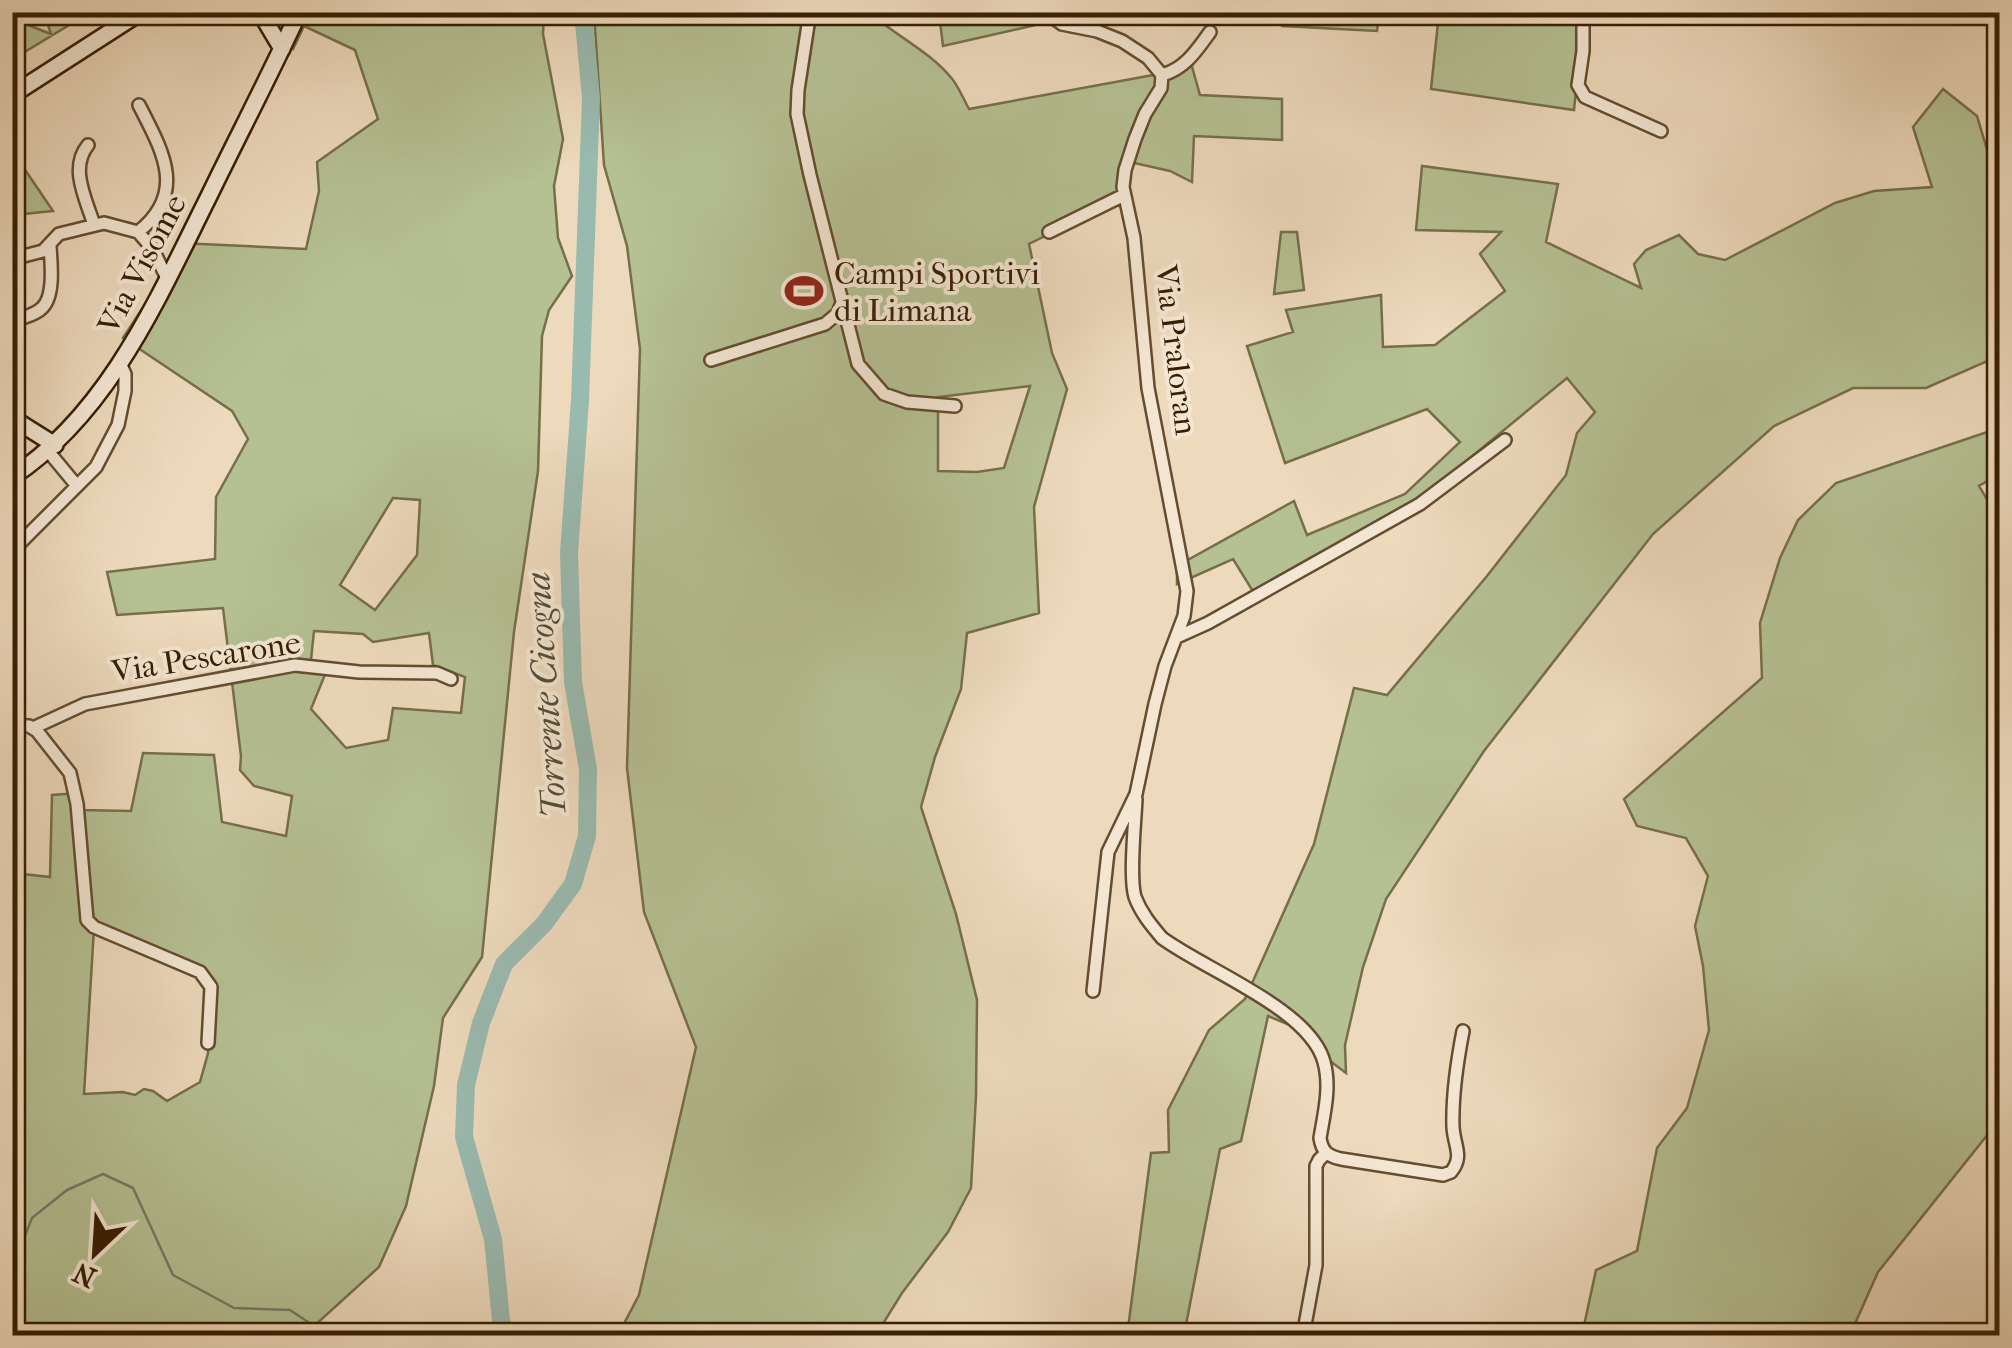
<svg xmlns="http://www.w3.org/2000/svg" width="2012" height="1348" font-family="'IM FELL French Canon',serif">
	<style>
		.green { fill: #b5c093; stroke: #766f4a; stroke-width: 2.5; fill-rule: evenodd }
		.lines { fill: none; stroke-linecap: round; stroke-linejoin: round }
		.stream { stroke: #727c69; stroke-width: 2.5 }
		.river { stroke: #99baaf; stroke-width: 18 }
		.street-casing { stroke: #644d30; stroke-width: 16 }
		.secondary-casing { stroke: #371e01; stroke-width: 20 }
		.street { stroke: #f3e6d3; stroke-width: 11 }
		.secondary { stroke: #f3e6d3; stroke-width: 15 }
		.labels { text-anchor: middle; dominant-baseline: central; stroke-width: 8; stroke-linejoin: round; paint-order: stroke }
		.street-label { font-size: 32px; fill: #371e01; stroke: #f3e6d3 }
		.poi-label { font-size: 32px; fill: #371e01; stroke: #f3e6d3; text-anchor: start }
		.water-label { font-size: 35px; font-style: italic; fill: #544d35; stroke: #f3e6d3 }
	</style>
	<rect width="100%" height="100%" fill="#edd9bc"/>
	<filter id="stains"><feTurbulence type="fractalNoise" baseFrequency=".002" numOctaves="4"/><feColorMatrix values="0 0 0 0 .2 0 0 0 0 .09 0 0 0 0 .02 0 0 0 .5 -.17"/></filter>
	<radialGradient id="worn" r=".72"><stop offset=".6" stop-color="#630" stop-opacity="0"/><stop offset="1" stop-color="#630" stop-opacity=".3"/></radialGradient>
	<path class="green" d="M660,12L870,13C896,36 931,52 953,80C959,88 964,100 969,109L1164,73L1189,56L1200,95L1282,99V140L1194,136L1192,182L1170,171L1130,162L1128,195L1029,244L1052,353L1067,389L1034,507L1039,613L967,633L961,689L935,757L921,807L956,914L977,1000L976,1096L971,1188L948,1232L902,1293L876,1335H618L639,1295L696,1047L644,912L627,768L640,349L627,246L604,165L594,13H627L628,17ZM1030,386L1004,468L977,472L938,471V397Z
		M44,13H89L13,59V19L51,34Z
		M267,13H544L543,34L563,139L554,186L558,238L572,276L549,310L542,336L538,471L514,632L482,957L443,1018L434,1086L406,1206L379,1267L314,1326L322,1335L13,1336V873L50,877L52,795L79,793L80,810L131,811L143,753L214,755L222,822L286,836L292,796L254,786L240,770L241,756L223,608L117,615L107,572L215,559L216,497L248,439L232,411L123,338L161,280L180,243L306,249L319,191L317,162L378,119L355,50L304,26L293,49L282,41ZM393,498L420,500L417,555L375,610L340,585ZM314,631L363,634L373,642L429,633L433,665L465,677L461,713L393,708L388,740L346,748L311,709L326,672L310,669ZM94,928L207,979L208,1053L200,1082L167,1101L153,1091L144,1089L135,1095L123,1092L84,1094Z
		M939,13H1092L1082,26L1049,22L943,46Z
		M1281,13H1379L1377,31L1282,26Z
		M1439,13H1584L1574,110L1431,89Z
		M1943,89L1977,116L1999,190V356L1926,388H1853L1774,426L1653,534L1484,751L1386,899L1363,967L1345,1045L1346,1073L1326,1058L1297,1028L1268,1016L1241,1141L1220,1149L1184,1335L1127,1336L1151,1153L1169,1152L1168,1110L1209,1030L1245,999L1314,844L1354,688L1387,695L1487,576L1566,475L1577,433L1595,412L1567,378L1419,500L1254,593L1233,559L1177,584V566L1294,501L1307,535L1405,494L1460,442L1427,409L1285,463L1247,346L1293,332L1286,310L1381,295L1383,347L1435,345L1505,291L1480,254L1501,232L1416,230L1422,166L1558,184L1546,242L1641,288L1634,264L1646,250L1679,235L1698,254L1725,260L1835,203L1874,191L1932,187L1913,127Z
		M12,152H13L53,211L13,215Z
		M1281,232H1297L1304,290L1274,294Z
		M1999,428V474L1979,486L2000,521V1116L1996,1124L1878,1272L1850,1335H1582L1596,1270L1637,1251L1657,1148L1687,1108L1709,1030L1703,966L1695,926L1708,876L1686,838L1637,826L1624,799L1762,678L1760,623L1780,558L1798,520L1836,483Z"/>
	<g class="lines">
		<path class="stream" d="M12,1269L32,1218L67,1190L103,1174L133,1188L173,1275L234,1308L290,1310L329,1336"/>
		<path class="river" d="M505,1336L501,1320L493,1239L464,1137L466,1085L481,1023L504,964L544,924L573,884L587,836L588,769L573,682L569,553L580,400L591,98L583,12"/>
		<g class="street-casing">
			<path id="street" d="M810,12L798,90L797,114L810,175L858,364L884,394L907,402L955,406
				M1046,12L1062,24L1097,31L1122,41L1148,58L1162,75L1161,88L1145,114L1135,139L1125,170L1123,187L1134,238L1148,388L1187,591L1184,616L1165,666L1155,704L1136,794L1108,852L1093,991
				M1583,12V51L1578,85L1585,97L1661,131
				M1162,75C1185,69 1197,50 1210,32
				M88,145C69,168 86,199 94,225
				M138,232C188,193 162,150 139,105
				M1049,232L1124,195
				M12,259L43,251L59,234L104,223L138,232L152,248L168,280
				M12,322C22,317 34,316 42,308C55,296 51,263 50,246
				M711,360L825,324L838,313L841,305
				M48,451L77,486
				M12,551L96,467L118,425L125,391V374L120,363
				M1177,637L1208,623L1420,504L1505,440
				M12,725L29,726L37,731L70,773L77,804L87,920L94,927L200,972L211,987L208,1043
				M33,728L85,704L295,665L359,672L437,673L451,679
				M1136,799C1135,822 1129,877 1135,897C1141,913 1151,925 1162,938C1205,970 1310,1009 1324,1062C1331,1087 1324,1114 1320,1138C1322,1152 1328,1156 1341,1159L1443,1175L1451,1172C1464,1156 1454,1146 1453,1127C1452,1096 1457,1062 1463,1031
				M1303,1336L1316,1265V1166L1319,1160L1326,1153"/>
		</g>
		<g class="secondary-casing">
			<path id="secondary" d="M260,12L282,49
				M12,95L141,12
				M12,418L55,445
				M12,477C109,413 158,298 208,198C238,136 270,75 299,12"/>
		</g>
		<use href="#street" class="street"/>
		<use href="#secondary" class="secondary"/>
	</g>
	<defs>
		<g id="stadium-bare" transform="scale(3)"><path d="M0-5a6.5 5 0 1 0 0 10a6.5 5 0 1 0 0-10ZM-3.5-1.8h7v3.6h-7Z" fill="#8f2418" stroke="#f3e6d3" stroke-width="2.5" paint-order="stroke"/></g>
	</defs>
	<g fill-rule="evenodd">
		<use href="#stadium-bare" x="804" y="291"/>
	</g>
	<g class="labels">
		<g class="street-label">
			<text transform="translate(142 264) rotate(-62)">Via Visome</text>
			<text transform="translate(1176 350) rotate(83)">Via Praloran</text>
			<text transform="translate(206 657) rotate(-9)">Via Pescarone</text>
		</g>
		<g class="poi-label">
			<text x="834" y="273">Campi Sportivi<tspan x="834" dy="37">di Limana</tspan></text>
		</g>
		<g class="water-label">
			<text transform="translate(546 695) rotate(-94)">Torrente Cicogna</text>
		</g>
	</g>
	<rect width="2012" height="1348" fill="none" stroke="#edd9bc" stroke-width="50"/>
	<rect x="15" y="15" width="1982" height="1318" fill="none" stroke="#371e01" stroke-width="5"/>
	<rect x="25" y="25" width="1962" height="1298" fill="none" stroke="#371e01" stroke-width="2.5"/>
	<g transform="translate(95 1253) rotate(205)" stroke="#f3e6d3" stroke-width="8" paint-order="stroke">
	<path d="M0-8L18 38L0 25L-18 38Z" fill="#371e01"/>
	<text y="-15" font-size="28" font-weight="bold" text-anchor="middle" fill="#371e01">N</text>
	</g>
	<rect width="100%" height="100%" filter="url(#stains)"/>
	<rect width="100%" height="100%" fill="url(#worn)"/>
</svg>
